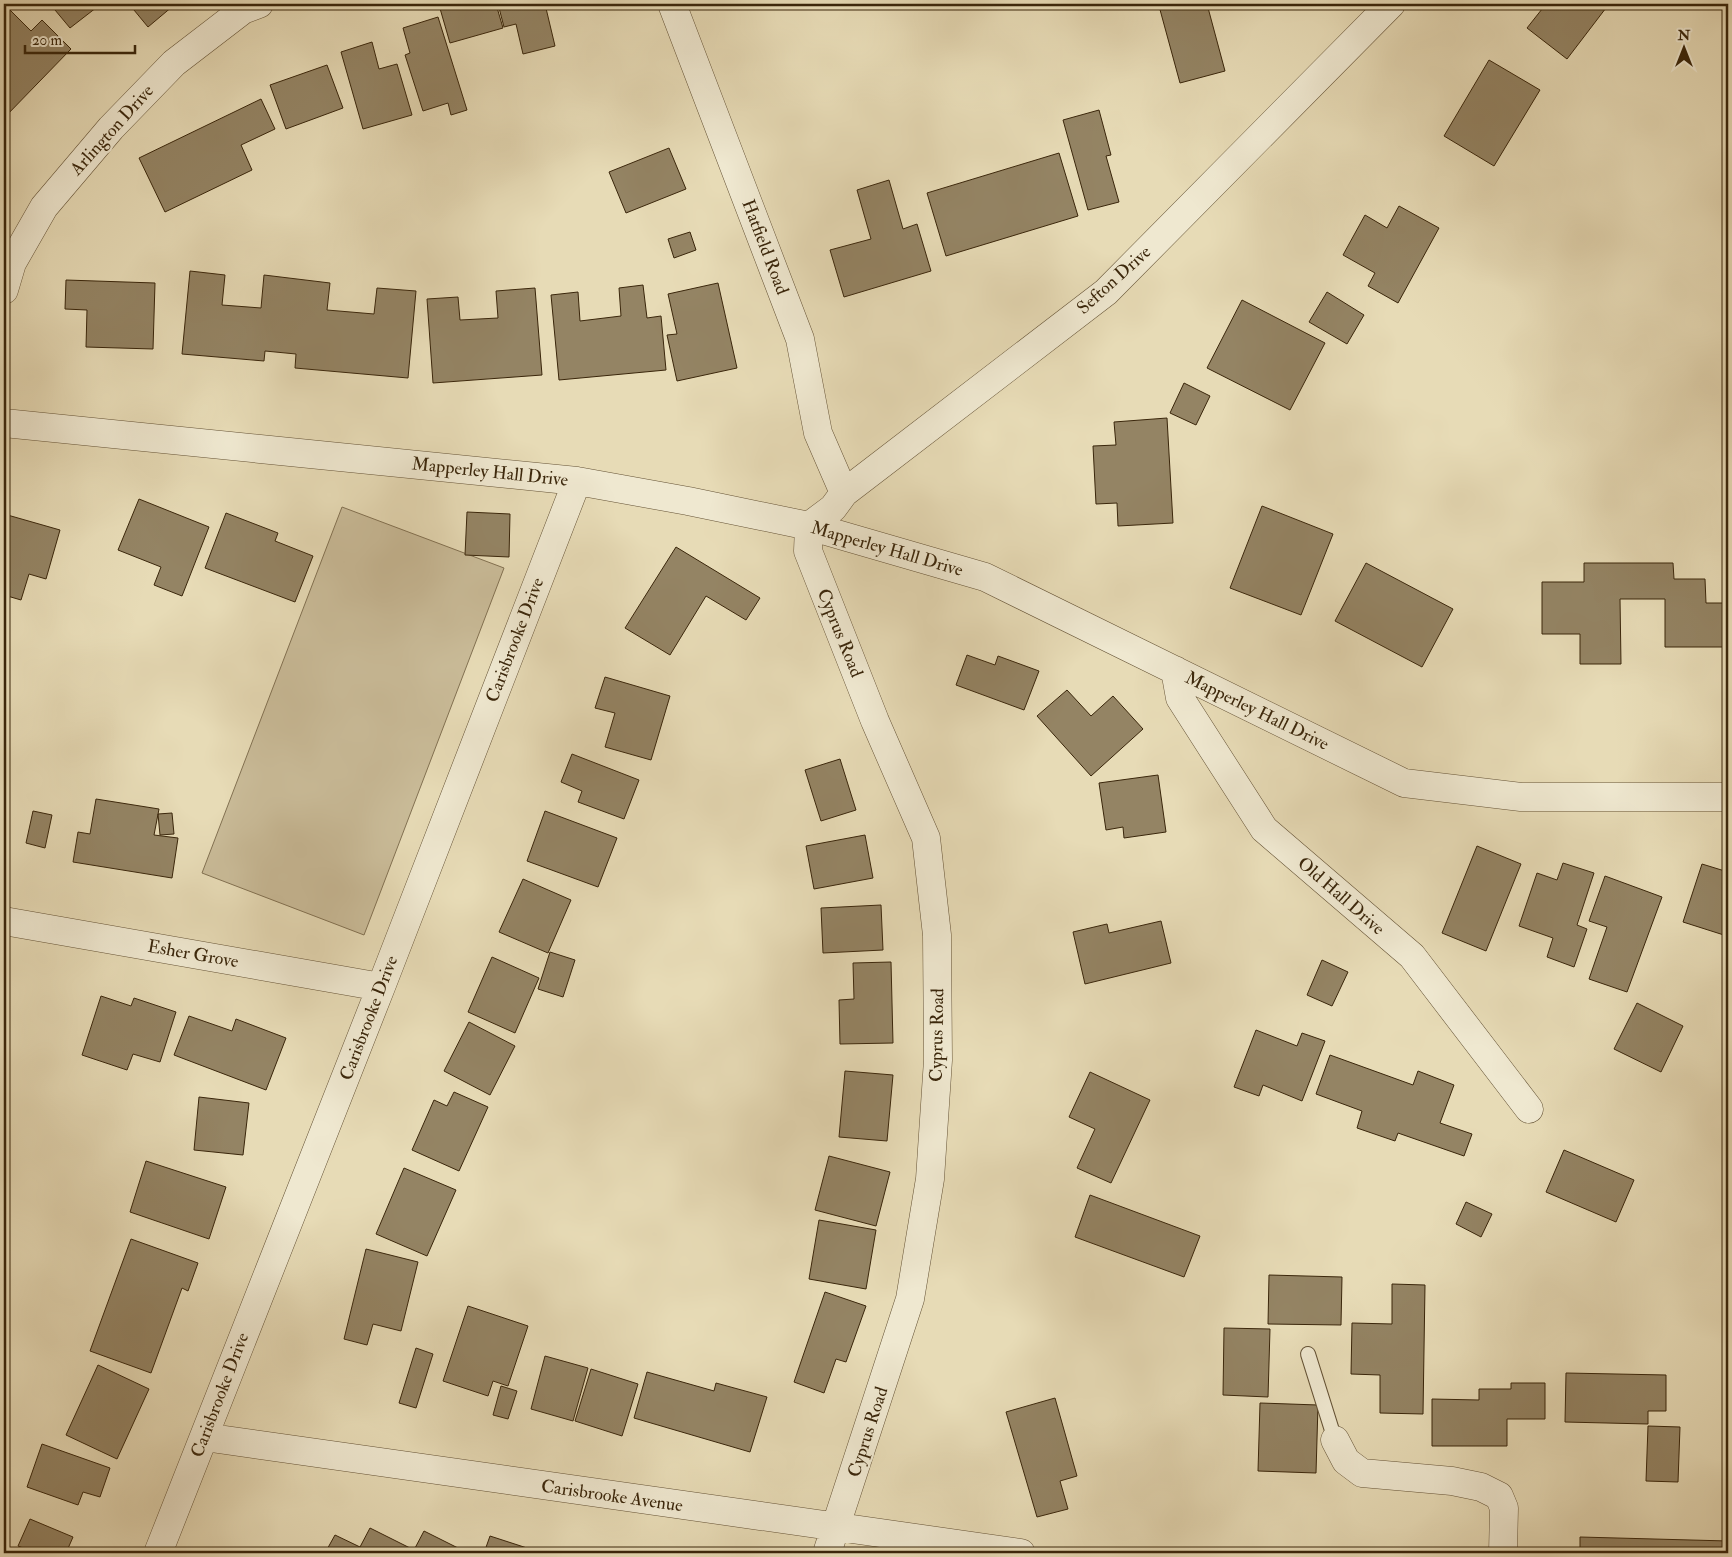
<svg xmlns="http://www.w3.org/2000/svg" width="1732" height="1557" font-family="'IM FELL Double Pica',serif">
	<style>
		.green { fill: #cabc99; stroke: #827152 }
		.building { fill: #948464; stroke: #3a260b }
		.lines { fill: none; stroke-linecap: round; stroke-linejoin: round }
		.service-casing { stroke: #655336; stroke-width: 16 }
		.minor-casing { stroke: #655336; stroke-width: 29 }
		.service { stroke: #efe8d0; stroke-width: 14 }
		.minor { stroke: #efe8d0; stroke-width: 28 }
		.labels { text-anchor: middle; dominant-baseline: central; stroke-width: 4.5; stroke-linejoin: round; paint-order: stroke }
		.street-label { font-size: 18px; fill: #3a260b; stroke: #efe8d0 }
	</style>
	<rect width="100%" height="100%" fill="#e7dbb6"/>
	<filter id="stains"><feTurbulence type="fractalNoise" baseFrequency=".004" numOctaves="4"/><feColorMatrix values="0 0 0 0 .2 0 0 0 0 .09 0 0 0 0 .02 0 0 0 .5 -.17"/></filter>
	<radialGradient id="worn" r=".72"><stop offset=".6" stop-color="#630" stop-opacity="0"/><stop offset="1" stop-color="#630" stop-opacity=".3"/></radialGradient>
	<path class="green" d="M342,507L504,568L364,935L202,873Z"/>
	<path class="building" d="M4,4L31,31L42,20L71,49L4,118Z
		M50,4H101L70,28Z
		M129,4H171L173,6L148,27Z
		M443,4H496L503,28L450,43L439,5Z
		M498,4H545L555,46L523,54L516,24L504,27Z
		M1169,4H1207L1225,71L1180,83L1159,6Z
		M1546,4H1609L1567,59L1527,28Z
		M438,17L467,110L451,115L448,103L423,111L405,55L410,53L403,28Z
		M372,42L379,69L397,64L412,115L363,129L341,52Z
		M1489,60L1540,90L1494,166L1444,136Z
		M327,65L343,108L286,129L270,85Z
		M261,99L275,129L241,145L252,170L165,212L139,158Z
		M1099,110L1111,155L1106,156L1119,202L1088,210L1063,120Z
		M669,148L686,189L626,213L609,172Z
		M1059,153L1078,216L946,256L927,193Z
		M889,180L903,229L917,224L931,271L844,297L830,250L871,239L857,190Z
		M1399,206L1439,228L1398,303L1368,286L1375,273L1343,255L1365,215L1387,228Z
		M690,232L696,250L674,258L668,239Z
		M190,271L225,275L222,305L261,308L264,275L330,283L327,310L374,314L377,288L416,291L408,378L295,368L296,354L265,351L264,361L182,354Z
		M66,280L155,283L153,349L86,347L87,310L65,309Z
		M718,283L737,368L677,381L667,335L677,334L668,294Z
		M643,285L647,318L661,316L666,370L559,380L551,295L578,292L580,321L621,316L619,288Z
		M535,288L542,375L433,383L427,299L458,297L460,320L498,318L496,291Z
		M1327,292L1364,315L1347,344L1309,322Z
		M1242,300L1325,343L1290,410L1207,368Z
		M1184,383L1210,396L1196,425L1170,413Z
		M1167,418L1173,523L1118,526L1117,503L1096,504L1093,446L1116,445L1114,422Z
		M139,499L209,527L182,596L154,585L161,567L118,550Z
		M1262,506L1333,534L1301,615L1230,588Z
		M467,512L510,514L509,557L465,555Z
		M226,513L278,533L275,541L313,556L295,602L205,568Z
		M4,514L60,530L46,579L29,574L21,600L4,595Z
		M676,547L760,598L746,620L706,596L670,655L625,628Z
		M1366,563L1453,609L1422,667L1335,621Z
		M1584,563H1673L1674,579H1705L1706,603H1728V647H1665V599H1620L1621,664H1580V634H1542V582H1584Z
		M967,655L995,665L998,656L1039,671L1024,710L956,685Z
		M605,677L670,696L651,760L605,747L615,713L595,708Z
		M1067,690L1091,716L1113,696L1143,729L1091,776L1037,716Z
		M572,754L639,780L624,819L578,802L582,791L561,782Z
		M840,759L856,810L821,821L805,770Z
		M1158,775L1166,832L1124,838L1123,827L1106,830L1099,783Z
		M96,799L159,809L154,835L178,838L172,878L73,862L78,832L90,834Z
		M33,811L52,815L45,848L26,843Z
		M545,811L617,838L598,887L527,861Z
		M172,813L174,834L160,835L158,814Z
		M865,835L873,878L814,889L806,846Z
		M1477,846L1521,864L1486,951L1442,933Z
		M1563,863L1594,873L1577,925L1587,929L1574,967L1547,957L1553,938L1519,926L1537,873L1557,880Z
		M1702,864L1728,872L1727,936L1683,922Z
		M1605,876L1662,897L1627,992L1589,979L1607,927L1589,921Z
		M523,879L571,900L548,953L499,932Z
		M881,905L883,950L823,953L821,908Z
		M1161,921L1171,963L1085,984L1073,932L1107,924L1109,933Z
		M550,952L575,960L563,997L538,989Z
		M492,957L539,978L515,1033L468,1012Z
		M1322,960L1348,972L1332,1006L1307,995Z
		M891,962L893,1043L840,1044L839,1000L854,999L853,963Z
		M101,996L131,1006L134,998L176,1012L160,1062L133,1054L127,1070L82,1055Z
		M1637,1003L1683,1026L1661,1072L1614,1049Z
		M189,1016L232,1031L236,1019L286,1038L266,1090L174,1055Z
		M469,1022L515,1046L490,1095L444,1071Z
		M1256,1030L1297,1046L1302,1033L1325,1041L1302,1101L1263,1085L1259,1096L1234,1087Z
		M1330,1055L1413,1085L1418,1071L1454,1085L1440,1123L1472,1134L1464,1156L1398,1133L1395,1141L1357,1128L1362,1111L1316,1094Z
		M845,1071L893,1075L887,1141L839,1137Z
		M1090,1072L1150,1100L1111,1183L1077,1168L1095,1129L1069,1117Z
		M454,1092L488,1107L459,1171L412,1150L434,1100L447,1106Z
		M199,1097L249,1103L243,1155L194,1150Z
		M1564,1150L1634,1180L1616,1222L1546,1192Z
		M829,1156L890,1172L876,1226L815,1210Z
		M146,1161L226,1187L209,1239L130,1212Z
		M404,1168L456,1190L427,1256L376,1234Z
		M1090,1195L1200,1236L1184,1277L1075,1237Z
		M1466,1202L1492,1214L1481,1237L1456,1224Z
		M819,1220L876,1230L866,1289L809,1279Z
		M131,1239L198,1263L188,1291L182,1288L151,1373L90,1351Z
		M366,1249L418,1262L401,1331L373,1324L367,1345L344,1339Z
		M1269,1275L1342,1277L1341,1325L1268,1324Z
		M1392,1284L1425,1285L1423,1414L1380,1413V1375L1351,1374L1352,1323L1392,1324Z
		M825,1292L866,1306L846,1362L836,1359L824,1393L794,1382Z
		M468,1306L528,1326L508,1386L493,1381L488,1396L443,1381Z
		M1224,1328L1270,1329L1268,1397L1223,1395Z
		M416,1348L433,1354L416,1408L399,1403Z
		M545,1356L588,1368L573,1421L531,1409Z
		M98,1365L149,1389L117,1459L66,1435Z
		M591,1369L638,1384L622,1436L575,1421Z
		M647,1372L714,1391L716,1383L767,1397L750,1452L634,1418Z
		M1566,1373L1666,1375V1411H1648V1424L1565,1422Z
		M1511,1383H1545V1419H1507V1446H1432V1399L1479,1400V1389H1511Z
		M501,1386L517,1391L508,1419L493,1415Z
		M1055,1398L1077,1476L1060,1481L1068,1509L1037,1517L1006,1412Z
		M1260,1403L1318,1405L1316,1473L1258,1471Z
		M1648,1426L1680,1427L1678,1482L1646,1481Z
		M42,1444L110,1468L100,1497L83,1492L78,1505L27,1487Z
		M30,1519L73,1537L66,1553H36L18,1546Z
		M370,1528L414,1550L424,1531L460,1549L457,1553H325L335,1535L360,1547Z
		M490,1536L530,1549L528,1553H484Z
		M1580,1537L1728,1541V1553H1580Z"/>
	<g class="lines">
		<g class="service-casing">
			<path id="service" d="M1308,1354L1335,1440"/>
		</g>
		<g class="minor-casing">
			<path id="minor" d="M672,4L800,339L818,433L844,493
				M4,290L12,263L44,207L111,128L174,63L243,10L259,4
				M4,423L577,481L688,501L809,526L985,577L1404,783L1521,797H1728
				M1175,670L1180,698L1264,829L1412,956L1529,1109
				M4,921L381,987
				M204,1437L1021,1553
				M1335,1440L1346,1461L1362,1473L1452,1481L1481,1487L1499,1496L1504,1508L1503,1553
				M158,1553L381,987L577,481
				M827,1553L910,1299L930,1179L938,1060L937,935L926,838L875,721L808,551L809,526L833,508L844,493L1106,292L1391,4"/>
		</g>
		<use href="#service" class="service"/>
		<use href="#minor" class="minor"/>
	</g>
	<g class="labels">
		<g class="street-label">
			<text transform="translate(112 130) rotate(-48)">Arlington Drive</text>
			<text transform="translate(765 247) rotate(69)">Hatfield Road</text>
			<text transform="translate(1114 280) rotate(-42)">Sefton Drive</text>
			<text transform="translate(490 472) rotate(6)">Mapperley Hall Drive</text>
			<text transform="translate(887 549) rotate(16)">Mapperley Hall Drive</text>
			<text transform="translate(840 633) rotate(68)">Cyprus Road</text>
			<text transform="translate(515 640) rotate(-69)">Carisbrooke Drive</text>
			<text transform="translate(1257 711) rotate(26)">Mapperley Hall Drive</text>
			<text transform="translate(1341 896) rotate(41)">Old Hall Drive</text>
			<text transform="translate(193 954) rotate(10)">Esher Grove</text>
			<text transform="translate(369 1018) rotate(-69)">Carisbrooke Drive</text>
			<text transform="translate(937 1035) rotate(-89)">Cyprus Road</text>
			<text transform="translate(220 1395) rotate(-69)">Carisbrooke Drive</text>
			<text transform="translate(868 1432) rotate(-72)">Cyprus Road</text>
			<text transform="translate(612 1496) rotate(8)">Carisbrooke Avenue</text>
		</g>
	</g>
	<rect width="1732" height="1557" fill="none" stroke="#e7dbb6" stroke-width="20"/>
	<rect x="5" y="5" width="1722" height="1547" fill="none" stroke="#3a260b" stroke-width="2.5"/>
	<rect x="10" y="10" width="1712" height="1537" fill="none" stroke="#3a260b"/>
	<g transform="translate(1684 48)" stroke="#efe8d0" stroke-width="4" paint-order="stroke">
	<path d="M0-4L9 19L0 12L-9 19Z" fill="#3a260b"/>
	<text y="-8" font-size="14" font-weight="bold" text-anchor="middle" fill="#3a260b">N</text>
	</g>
	<path d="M25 45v8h110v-8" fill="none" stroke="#3a260b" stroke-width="2.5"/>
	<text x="32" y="45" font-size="15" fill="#3a260b" stroke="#efe8d0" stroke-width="4" paint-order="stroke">20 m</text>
	<rect width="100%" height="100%" filter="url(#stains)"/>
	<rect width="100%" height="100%" fill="url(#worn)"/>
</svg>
